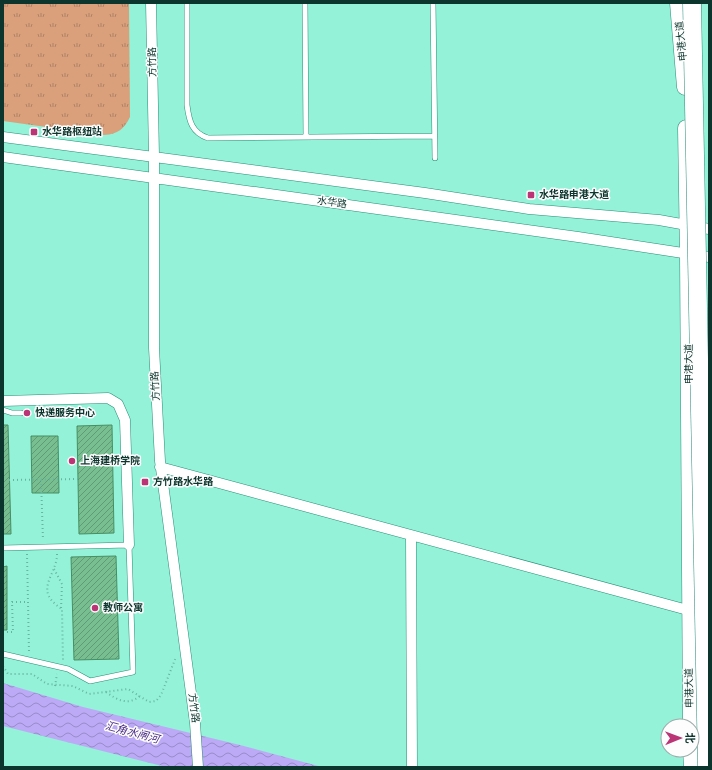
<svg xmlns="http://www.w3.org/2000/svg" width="712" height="770" font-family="Overpass,'Noto Sans SC',sans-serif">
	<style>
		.grass { fill: url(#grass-tufts) }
		.water { fill: url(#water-waves) }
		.building { fill: url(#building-hatch); stroke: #488e63 }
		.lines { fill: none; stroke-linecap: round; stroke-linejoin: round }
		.lane-casing { stroke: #278e77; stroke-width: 6 }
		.street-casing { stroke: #278e77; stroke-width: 11 }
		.primary-casing { stroke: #278e77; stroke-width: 17 }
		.path { stroke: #67b5a1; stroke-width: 2; stroke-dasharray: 1 3; stroke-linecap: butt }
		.lane { stroke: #fff; stroke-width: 5 }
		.street { stroke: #fff; stroke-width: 10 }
		.primary { stroke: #fff; stroke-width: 16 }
		.highway-bridge-casing { stroke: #278e77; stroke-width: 19; stroke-linecap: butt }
		.highway-bridge { stroke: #fff; stroke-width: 18 }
		.poi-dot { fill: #ba3476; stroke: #fdfdfd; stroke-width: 1.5 }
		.labels { text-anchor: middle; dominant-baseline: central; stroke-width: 3; stroke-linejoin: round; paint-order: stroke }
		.street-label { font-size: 10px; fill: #0c362d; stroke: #fdfdfd }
		.poi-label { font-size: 10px; font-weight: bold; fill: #0c362d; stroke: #fdfdfd; text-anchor: start }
		.water-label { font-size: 11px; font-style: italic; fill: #4f3288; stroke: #fdfdfd }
	</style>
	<defs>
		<pattern id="grass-tufts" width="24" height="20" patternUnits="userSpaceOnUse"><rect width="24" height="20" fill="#d9a07b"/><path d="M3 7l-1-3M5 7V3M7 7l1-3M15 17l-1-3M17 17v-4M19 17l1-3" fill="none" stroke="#ae8365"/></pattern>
		<pattern id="water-waves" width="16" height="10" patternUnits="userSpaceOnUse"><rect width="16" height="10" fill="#bcaaf6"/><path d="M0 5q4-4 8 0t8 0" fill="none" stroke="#978bc8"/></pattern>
		<pattern id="building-hatch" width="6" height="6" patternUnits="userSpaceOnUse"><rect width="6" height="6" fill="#77be90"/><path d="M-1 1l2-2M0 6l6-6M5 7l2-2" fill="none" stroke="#609b76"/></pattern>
	</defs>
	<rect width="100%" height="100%" fill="#93f2d8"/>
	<path class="grass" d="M3,3H129L130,117C124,129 118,134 104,135L3,121Z"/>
	<path class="water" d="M3,683L83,707L240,745L322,767H166L3,726Z"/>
	<path class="building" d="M3,425H8L11,534H3Z
		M112,425L114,533L79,534L77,426Z
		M31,436H58L59,493H32Z
		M116,556L119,659L74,660L71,557Z
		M7,566V630H3V567Z"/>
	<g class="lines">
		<g class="lane-casing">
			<path id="lane" d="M187,3V105C189,121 192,133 208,138L435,136
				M305,3L306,137
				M433,3L435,158
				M3,410L12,413H21
				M3,548L129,545L133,672L90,681L68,669L3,654"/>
		</g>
		<g class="street-casing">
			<path id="street" d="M151,3L154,156V348L160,461L195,723L198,767
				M3,137L425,193L529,209L659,220L709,229
				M3,157L578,237L709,257
				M3,401L108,398L118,404L125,420L129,545
				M160,467L695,612
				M411,536L412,767"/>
		</g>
		<g class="primary-casing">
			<path id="primary" d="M678,3L685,87
				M686,128L688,255L691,726
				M691,750L692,767"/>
		</g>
		<path class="path" d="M9,480L78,479
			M41,480L43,540
			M27,554L29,652
			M57,554C57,576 32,590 62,609L63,661
			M54,569L62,584L61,609
			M3,632H13L12,602H28
			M3,666L8,674H32L47,684L73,686L89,694L128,689L149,702L156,701L161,695L176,657
			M55,686L57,674
			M106,692C117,700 128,706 140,696"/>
		<use href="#lane" class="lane"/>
		<use href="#street" class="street"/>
		<use href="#primary" class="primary"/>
		<g class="highway-bridge-casing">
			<path id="highway-bridge" d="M692,3L707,767"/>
		</g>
		<use href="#highway-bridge" class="highway-bridge"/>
	</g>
	<g class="poi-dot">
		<rect x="30" y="128" width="8" height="8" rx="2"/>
		<rect x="527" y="191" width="8" height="8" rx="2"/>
		<circle cx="27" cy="413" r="4"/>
		<circle cx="72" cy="461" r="4"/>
		<rect x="141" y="478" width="8" height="8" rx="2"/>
		<circle cx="95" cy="608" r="4"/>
	</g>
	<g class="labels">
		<g class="street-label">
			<text transform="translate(682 41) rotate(-96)">申港大道</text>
			<text transform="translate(153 62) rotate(-91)">方竹路</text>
			<text transform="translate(332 203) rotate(8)">水华路</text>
			<text transform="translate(689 364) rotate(-90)">申港大道</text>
			<text transform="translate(156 386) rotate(-93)">方竹路</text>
			<text transform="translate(690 688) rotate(-91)">申港大道</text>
			<text transform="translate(193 708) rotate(83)">方竹路</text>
		</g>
		<g class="poi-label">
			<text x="42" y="132">水华路枢纽站</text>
			<text x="539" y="195">水华路申港大道</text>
			<text x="35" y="413">快递服务中心</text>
			<text x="80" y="461">上海建桥学院</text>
			<text x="153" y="482">方竹路水华路</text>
			<text x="103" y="608">教师公寓</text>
		</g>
		<g class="water-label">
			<text transform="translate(132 733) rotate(15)">汇角水闸河</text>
		</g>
	</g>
	<rect width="712" height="770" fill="none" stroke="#0c362d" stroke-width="8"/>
	<g transform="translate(680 738) rotate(89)"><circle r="19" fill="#fdfdfd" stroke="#9dadaa"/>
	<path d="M0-3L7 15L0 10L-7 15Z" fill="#ba3476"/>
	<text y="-6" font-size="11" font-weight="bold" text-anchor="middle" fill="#0c362d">北</text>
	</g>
</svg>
